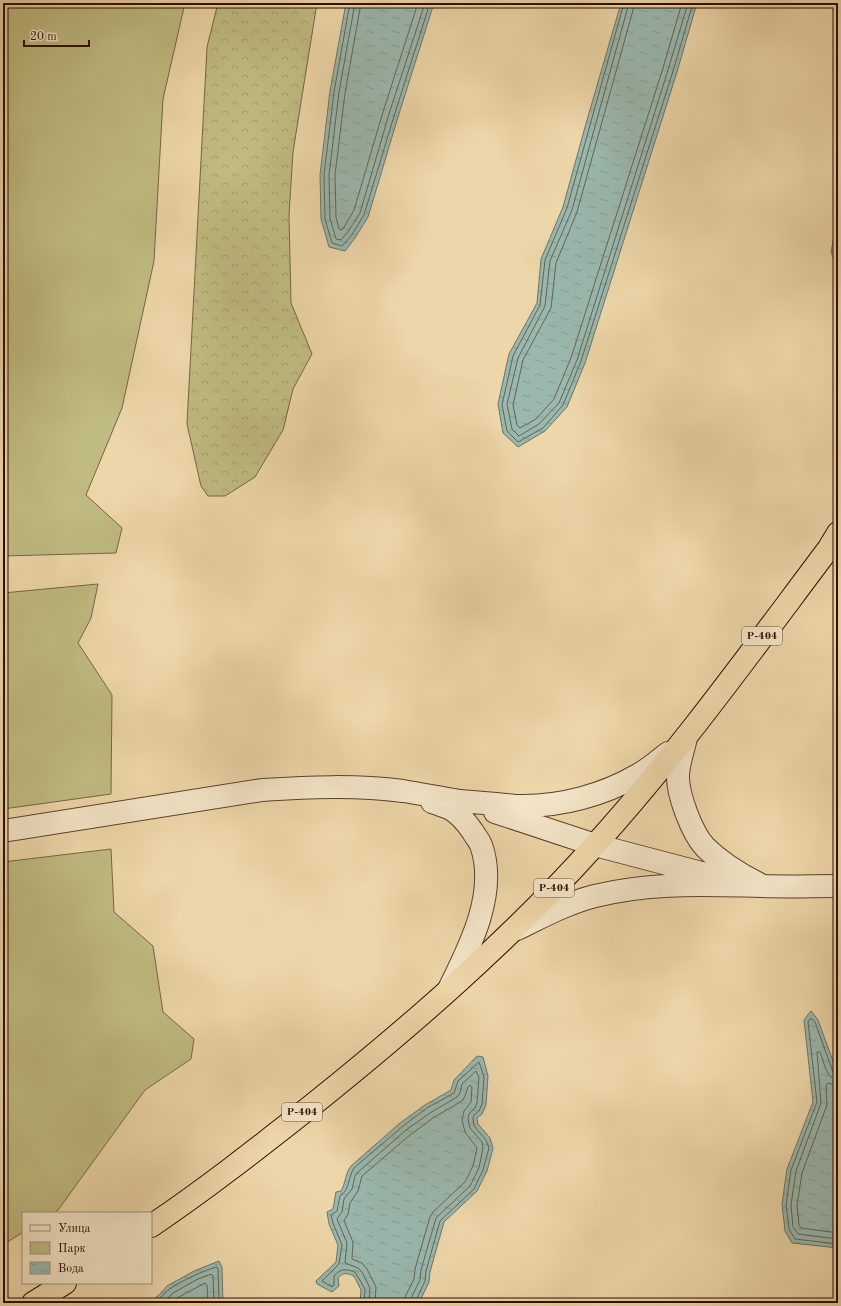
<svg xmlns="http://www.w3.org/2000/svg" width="841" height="1306" font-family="'Old Standard TT',serif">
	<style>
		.green { fill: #c0bb82; stroke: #786442 }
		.forest { fill: url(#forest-crowns); stroke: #786442 }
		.water { fill: url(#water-ripples); stroke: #6f7469 }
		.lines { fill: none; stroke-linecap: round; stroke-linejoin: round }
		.shore { stroke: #646258; stroke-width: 1 }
		.minor-casing { stroke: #5e3f2b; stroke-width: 24 }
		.trunk-casing { stroke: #2f0d01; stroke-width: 24 }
		.minor { stroke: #f3e4c7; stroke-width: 22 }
		.trunk { stroke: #edd6a9; stroke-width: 22 }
		.labels { text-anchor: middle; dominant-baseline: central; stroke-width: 4; stroke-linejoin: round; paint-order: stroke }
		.shield { fill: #f3e4c7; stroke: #6a4e3c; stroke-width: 1 }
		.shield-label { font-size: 11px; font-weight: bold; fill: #2f0d01 }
	</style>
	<defs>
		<pattern id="forest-crowns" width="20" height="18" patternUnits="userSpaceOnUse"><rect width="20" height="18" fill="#c0bb82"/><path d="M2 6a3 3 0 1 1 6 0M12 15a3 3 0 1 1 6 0" fill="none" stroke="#a5a06e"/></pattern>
		<pattern id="water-ripples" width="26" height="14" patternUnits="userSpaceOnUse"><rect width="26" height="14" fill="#9ab8ae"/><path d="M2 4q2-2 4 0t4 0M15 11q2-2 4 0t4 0" fill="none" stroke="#859d94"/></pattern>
	</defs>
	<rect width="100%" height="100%" fill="#edd6a9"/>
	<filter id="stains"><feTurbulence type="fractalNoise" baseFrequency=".005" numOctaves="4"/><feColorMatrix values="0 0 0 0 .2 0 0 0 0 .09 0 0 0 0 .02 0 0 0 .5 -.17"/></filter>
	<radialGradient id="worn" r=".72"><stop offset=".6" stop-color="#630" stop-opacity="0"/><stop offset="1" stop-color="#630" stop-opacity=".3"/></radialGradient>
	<path class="green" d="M3,3H185L163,99L154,261L122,408L86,495L122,528L116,553L3,556Z
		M98,584L91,618L78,643L112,695L111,794L3,809V593Z
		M111,849L114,912L153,946L163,1012L194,1039L191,1059L145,1090L58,1210L54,1213H23V1232L3,1245V862Z"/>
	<path class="forest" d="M218,3H317L293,152L289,215L291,303L312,354L293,389L283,430L255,477L225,496H208L201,486L187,424L207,47Z"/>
	<path class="water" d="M346,3H434L398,117L368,217L355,238L345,251L329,247L321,219L320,175L330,91Z
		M621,3H697L677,72L585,363L567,407L545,431L518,447L503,433L498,404L509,354L537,303L541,259L563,207L585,127Z
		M838,224V271L831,252L835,230Z
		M811,1011L818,1020L838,1075V1248L792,1243L785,1231L782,1204L787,1169L813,1102L804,1020Z
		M477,1056L483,1057L488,1076L486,1105L482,1114L477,1118L478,1124L490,1138L493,1148L487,1171L477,1191L444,1222L430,1272L429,1282L419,1303H360L361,1290L354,1276C347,1273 343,1272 338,1278L339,1286L332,1292L317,1284L316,1281L336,1262L338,1245L329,1224L327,1212L333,1209L336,1192L341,1191C346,1182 345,1174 351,1166L400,1123L425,1105L451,1090L454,1080Z
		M219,1261L222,1267L223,1303H148L159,1295L167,1286L194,1271Z"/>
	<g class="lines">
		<path class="shore" d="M350,3L334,92L324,175L325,219L332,243L342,246L351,236L364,215L394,116L430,3
			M355,3L339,92L329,175L330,218L336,239L341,240L347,233L360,213L389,114L425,3
			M361,3L345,93L335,175L336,217L339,229L341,230L343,229L354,210L383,112L418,3
			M624,3L567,208L545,260L540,305L513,356L502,405L507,431L518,442L543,428L563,405L581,361L673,71L693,3
			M629,3L572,210L550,261L545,306L518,358L507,404L512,429L519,436L539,424L559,403L577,360L668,70L688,3
			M635,3L577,212L556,263L551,308L523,360L513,405L517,425L520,428L536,419L554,399L571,358L663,68L682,3
			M838,1074L833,1072L815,1022L812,1019H810L808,1022L817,1102L791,1170L786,1205L789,1229L795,1239L838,1244
			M838,1080C826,1079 824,1062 820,1052H817L821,1103L796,1171L791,1205L793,1227L798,1234L838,1239
			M838,1086L828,1083L826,1085L827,1105L802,1173L797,1205L799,1225L801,1228L838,1233
			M154,1303C160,1299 165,1292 171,1288C185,1279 201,1272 216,1267L218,1268L219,1303
			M163,1303L173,1293L198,1279L211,1274L213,1276L214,1303
			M172,1303L177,1298L205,1283L207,1285L208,1303
			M364,1303L365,1289L355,1272C346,1269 341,1268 334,1276V1284L332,1287L322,1281L339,1264L342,1245L333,1223L331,1215L337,1211L340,1196C350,1190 348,1177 354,1168L403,1126L427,1108L454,1093L458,1081L479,1062L484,1077L482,1104L479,1111L474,1115L473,1119L474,1126L486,1140L489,1148L483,1170L474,1189L440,1221L426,1271L425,1281L415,1303
			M369,1303L370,1288L362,1272L358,1268L345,1263L347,1243L337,1219L342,1212L344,1199L352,1189L355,1176L358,1172L406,1130L430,1113L457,1097L460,1093L462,1084L476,1071L479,1077L477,1103L475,1108L469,1114L468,1119L470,1128L482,1142L483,1148L479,1168L470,1186L436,1218L421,1270L420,1280L411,1298L410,1303
			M375,1303L376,1287L367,1269L362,1263L352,1259L353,1242L344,1221L348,1214L350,1203L358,1191L362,1176L410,1135L433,1118L462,1101L465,1096L468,1087L470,1085L472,1087L471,1102L464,1111L462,1120L465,1132L477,1148L473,1166L465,1182L433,1212L430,1217L415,1269L414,1279L406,1295L404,1303"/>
		<g class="minor-casing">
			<path id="minor" d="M686,738C683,750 679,762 678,774C677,794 692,833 705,847C721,863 741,875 761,885
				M432,802C438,804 444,806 449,808C458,813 467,823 473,832C475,836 479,840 481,845C498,892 470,947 449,989
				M495,812L595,845L713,876
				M3,831L262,790C309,787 356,785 403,791C422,794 441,798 460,801C472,802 484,803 496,804C505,805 514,806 523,806C562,806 603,795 636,776C648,770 658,761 668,753
				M517,929C542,917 567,903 595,896C652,882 704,885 762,886C787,887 813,886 838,886"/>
		</g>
		<g class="trunk-casing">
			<path id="trunk" d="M151,1226C206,1189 258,1148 310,1107C411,1026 509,941 595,845C680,751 753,649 829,548L838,533
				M33,1303L65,1283"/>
		</g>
		<use href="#minor" class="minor"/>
		<use href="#trunk" class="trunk"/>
	</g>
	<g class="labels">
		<g class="shield">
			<rect x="742" y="627" width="40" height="18" rx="3"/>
			<rect x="534" y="879" width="40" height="18" rx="3"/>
			<rect x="282" y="1103" width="40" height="18" rx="3"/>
		</g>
		<g class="shield-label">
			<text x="762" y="636">Р-404</text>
			<text x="554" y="888">Р-404</text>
			<text x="302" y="1112">Р-404</text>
		</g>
	</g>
	<rect width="841" height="1306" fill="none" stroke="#edd6a9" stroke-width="16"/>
	<rect x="4" y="4" width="833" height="1298" fill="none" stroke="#2f0d01" stroke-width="2"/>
	<rect x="8" y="8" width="825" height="1290" fill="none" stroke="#2f0d01"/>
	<rect x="22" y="1212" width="130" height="72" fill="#f3e4c7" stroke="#a58e78"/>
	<rect x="30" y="1225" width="20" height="6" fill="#f3e4c7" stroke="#a58e78"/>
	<text x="58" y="1232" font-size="12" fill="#2f0d01">Улица</text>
	<rect x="30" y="1242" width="20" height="12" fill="#c0bb82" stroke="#a58e78"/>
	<text x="58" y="1252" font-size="12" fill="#2f0d01">Парк</text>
	<rect x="30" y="1262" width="20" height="12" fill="url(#water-ripples)" stroke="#a58e78"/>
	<text x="58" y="1272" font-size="12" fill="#2f0d01">Вода</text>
	<path d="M24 40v6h65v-6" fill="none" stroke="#2f0d01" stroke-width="2"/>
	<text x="30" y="40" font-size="12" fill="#2f0d01" stroke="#f3e4c7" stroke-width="3" paint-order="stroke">20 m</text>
	<rect width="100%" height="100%" filter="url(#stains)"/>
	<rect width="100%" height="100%" fill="url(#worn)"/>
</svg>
